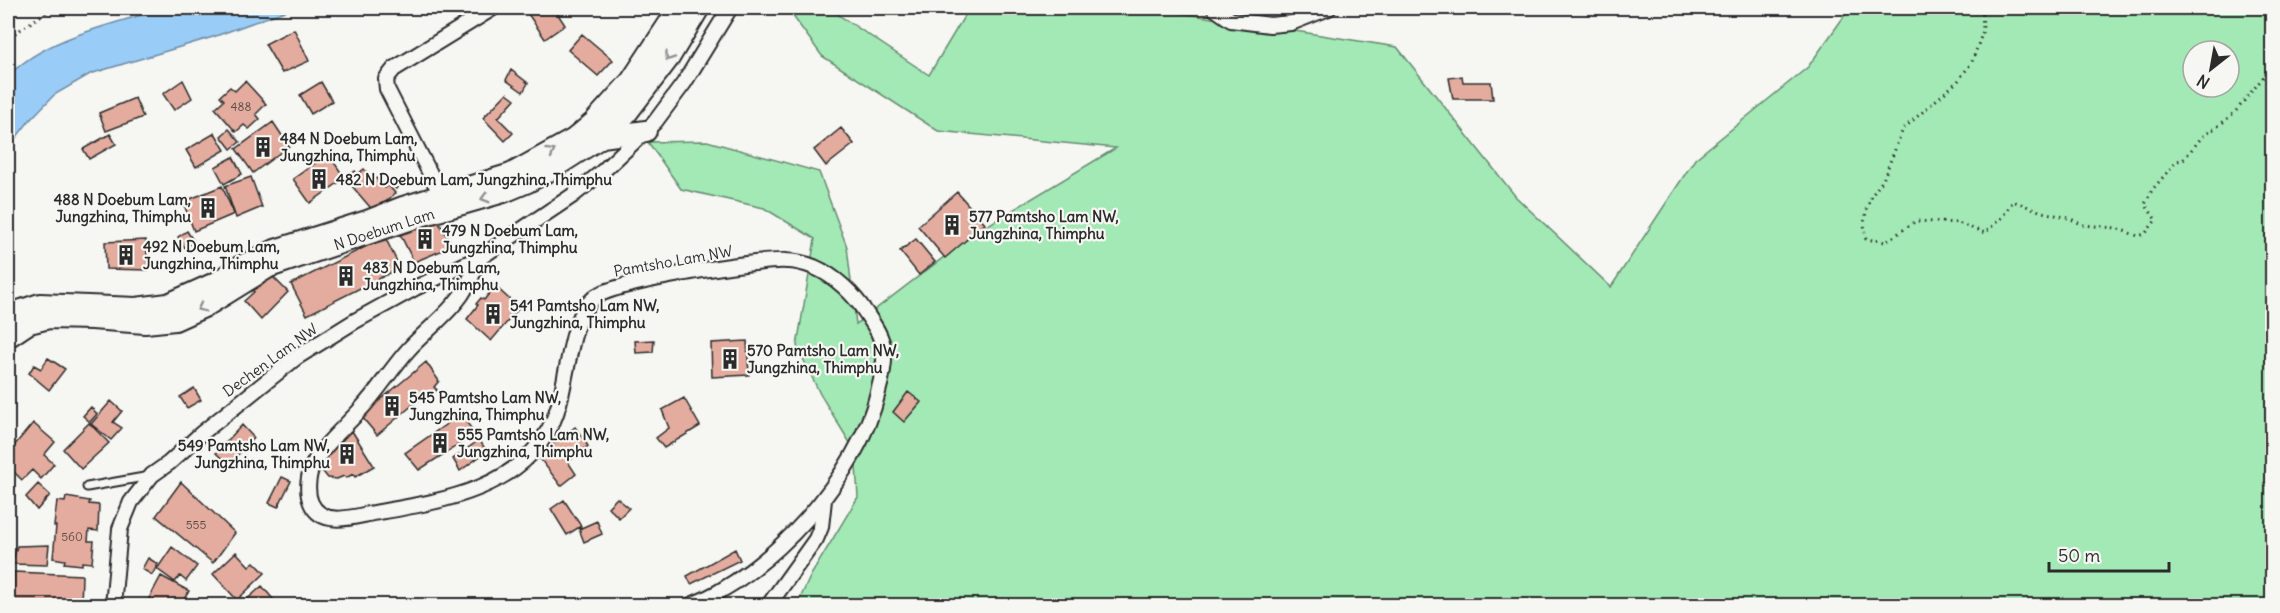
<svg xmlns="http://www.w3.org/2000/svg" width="2280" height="613" font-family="Delius,sans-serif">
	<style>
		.green { fill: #a2e9b5; stroke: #668a70; stroke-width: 1.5; fill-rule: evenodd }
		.water { fill: #99ccf6; stroke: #6d8ca5; stroke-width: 1.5 }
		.building { fill: #e4ac9e; stroke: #2b2b2b; stroke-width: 1.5 }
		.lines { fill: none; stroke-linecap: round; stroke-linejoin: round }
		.service-casing { stroke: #2b2b2b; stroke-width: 11 }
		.minor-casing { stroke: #2b2b2b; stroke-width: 18 }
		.secondary-casing { stroke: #2b2b2b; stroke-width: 24 }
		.path { stroke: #2b2b2b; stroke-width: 3; stroke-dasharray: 1.5 4.5; stroke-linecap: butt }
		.service { stroke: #f6f6f2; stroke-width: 7 }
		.minor { stroke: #f6f6f2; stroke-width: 14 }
		.secondary { stroke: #f6f6f2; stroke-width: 20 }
		.oneway { stroke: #90908e }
		.labels { text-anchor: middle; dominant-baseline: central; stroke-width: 4.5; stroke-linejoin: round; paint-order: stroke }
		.number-label { font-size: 12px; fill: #594b48 }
		.poi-label { font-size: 15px; font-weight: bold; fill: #2b2b2b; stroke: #f6f6f2; text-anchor: start }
		.street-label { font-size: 15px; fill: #2b2b2b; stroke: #f6f6f2 }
	</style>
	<rect width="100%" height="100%" fill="#f6f6f2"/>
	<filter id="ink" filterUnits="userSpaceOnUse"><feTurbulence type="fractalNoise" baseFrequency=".0167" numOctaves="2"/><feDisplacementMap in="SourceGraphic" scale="12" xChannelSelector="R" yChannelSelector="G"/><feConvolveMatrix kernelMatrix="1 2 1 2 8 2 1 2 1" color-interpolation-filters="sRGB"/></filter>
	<g filter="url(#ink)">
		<path class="green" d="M787,8H828L929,75L965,15L961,8H1148L1397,47L1516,197L1611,287L1695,159L1808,67L1850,8H2272V605H797L811,575L858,497L855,451L820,394L797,346L815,239L764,208L681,189L648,142L707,141L819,172L847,247L856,324L978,231L1116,148L938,131L822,56ZM2193,51H2229V87H2193Z"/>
		<path class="water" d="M164,8H293L213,37L90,74L54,95L30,120L8,148V76C48,36 112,25 164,8Z"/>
		<path class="building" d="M524,8H554L565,25L545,39Z
			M294,29L309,61L282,73L265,44Z
			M582,34L613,60L598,76L568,50Z
			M511,70L528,83L523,92L506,80Z
			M1462,76L1463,82H1491L1493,99H1453L1449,78Z
			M183,80L192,98L174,110L163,94Z
			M245,81L266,104L256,114L260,119L249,129L244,125L236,132L215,108L224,100L220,96L230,87L235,91Z
			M321,82L332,101L311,114L300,95Z
			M507,93L515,99L498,118L513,133L505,141L483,118Z
			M135,98L143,117L106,131L99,113Z
			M273,122L289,146L253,173L236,149Z
			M841,128L854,144L826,166L814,150Z
			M229,129L240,142L231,149L221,136Z
			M215,133L225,150L196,167L186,150Z
			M110,134L116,144L89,159L83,149Z
			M328,154L345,178L310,203L293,179Z
			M233,157L242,174L224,184L215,167Z
			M364,169L374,180L376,178L385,188L388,185L395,193L375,213L346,179L355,171L358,174Z
			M251,177L262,207L236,218L225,186Z
			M399,180L403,183L396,189L392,185Z
			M222,186L234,214L194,231L183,202Z
			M957,192L985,224L945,258L918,226Z
			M435,216L453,246L414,262L399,232Z
			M187,231L194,242L185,248L178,237Z
			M385,237L400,268L307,315L291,284Z
			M916,239L935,262L919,275L900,251Z
			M146,240L148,270L106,269L105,242Z
			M272,276L288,292L261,320L244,301L254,292L251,288L257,282L261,286Z
			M495,286L519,308L491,341L467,319L478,305L476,304L481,298L484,300Z
			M654,340L653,352L636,353L635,341Z
			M747,341L749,375L712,377L711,343Z
			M48,358L65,369L49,390L29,373L34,365L41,369Z
			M426,362L439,381L434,387L437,390L429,396L427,393L377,435L361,416Z
			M194,388L201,400L187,408L180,397Z
			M908,392L921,402L904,422L893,412Z
			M684,398L700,426L664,448L656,438L669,428L662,410Z
			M111,401L122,411L113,422L122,428L111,440L91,424Z
			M91,407L97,414L90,422L83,416Z
			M461,414L475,434L419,470L405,453Z
			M33,423L55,442L44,455L54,464L41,479L32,470L22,480L8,466V453Z
			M89,423L109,443L81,469L63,449Z
			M242,425L254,438L228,465L216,453Z
			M575,427L588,446L568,462L576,474L561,486L538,456Z
			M352,431L374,466L355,477L353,474L346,478L344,476L337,479L328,478L323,472L321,463L330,453L328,450L333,442Z
			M479,440L487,451L460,471L453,459Z
			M282,477L291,481L278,507L269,503Z
			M181,482L235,533L213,563L156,516Z
			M38,484L50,495L37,510L26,497Z
			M66,497L90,501L89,504L99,505L98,531L89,530L88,541H94L92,563L82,562V565L64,563L65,560L53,558L56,526H54L57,501L65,502Z
			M617,498L629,508L619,518L608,507Z
			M564,500L581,526L567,535L551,509Z
			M597,521L602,534L584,542L579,529Z
			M49,545L47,565L12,564L17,546Z
			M172,547L197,566L186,581L180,576L175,582L157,569Z
			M735,549L740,560L691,584L687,576Z
			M236,552L249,566L254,562L265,573L237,600L213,574Z
			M148,558L158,564L152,575L142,569Z
			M14,572L82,575L81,606H13Z
			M161,576L189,591L180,606H145Z
			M262,586L278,605V606H247L244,602Z"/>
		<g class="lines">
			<g class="service-casing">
				<path id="service" d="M87,487L150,476"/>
			</g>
			<g class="minor-casing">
				<path id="minor" d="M1214,8L1231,20L1270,25L1291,23L1329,8
					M441,195L387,89L386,79L394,69L493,8
					M481,257C475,269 469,283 462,294C448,315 425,331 408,350C391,369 378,391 360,410C345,427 325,443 314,463C308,473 306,492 311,503C321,526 350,518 368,514C436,502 521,492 553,421C561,404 563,385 567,367C572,343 576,313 595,297C614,282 760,259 787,261C796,261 806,264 814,267C835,276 854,294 866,313C874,325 882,336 884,351C885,364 882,378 878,392C859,476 770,575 689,606
					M113,606L120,529L131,502L152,475L169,463L202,433L297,357L355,321L415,288L481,257L572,196L602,172L655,122L684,83L730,8
					M768,606L816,539L821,527L824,500"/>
			</g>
			<g class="secondary-casing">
				<path id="secondary" d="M602,137L646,131
					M8,318L16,312L40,304L136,308L168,304L217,282L241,266L275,250L367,221L403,207L511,174L574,139L593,123L631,81L679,8
					M8,337L29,323L49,318L92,319L145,323L175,320L206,306L269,267L421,216L504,192L528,182L547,172L602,137L627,113L669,58L699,8"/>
			</g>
			<path class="path" d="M1982,8L1983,31L1972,62L1958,81L1903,129L1883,180L1872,195L1866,211L1864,224L1866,239L1886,242L1916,221L1958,223L1985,233L2003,216L2013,201L2042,212L2069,218L2083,225L2116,228L2138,236L2145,234L2156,220L2145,204L2152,190L2177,161L2183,160L2202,137L2221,124L2236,111L2269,70L2272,59
				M8,43L14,34L52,8"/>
			<use href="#service" class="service"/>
			<use href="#minor" class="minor"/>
			<use href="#secondary" class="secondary"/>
		</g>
		<defs><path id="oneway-chevron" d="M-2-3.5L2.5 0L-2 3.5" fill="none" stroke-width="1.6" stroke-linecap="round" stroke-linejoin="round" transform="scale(1.5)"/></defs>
		<g class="oneway">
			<use href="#oneway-chevron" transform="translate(669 57) rotate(124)"/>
			<use href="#oneway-chevron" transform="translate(551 152) rotate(-29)"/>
			<use href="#oneway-chevron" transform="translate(485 198) rotate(164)"/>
			<use href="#oneway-chevron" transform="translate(201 308) rotate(154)"/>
		</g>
	</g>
	<defs>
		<g id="building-bare" transform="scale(1.62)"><path d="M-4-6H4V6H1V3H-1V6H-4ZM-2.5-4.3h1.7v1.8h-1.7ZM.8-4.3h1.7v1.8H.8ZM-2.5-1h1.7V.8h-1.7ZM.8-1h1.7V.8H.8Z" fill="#2b2b2b" stroke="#f6f6f2" stroke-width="2.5" paint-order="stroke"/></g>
	</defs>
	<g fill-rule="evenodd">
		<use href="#building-bare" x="263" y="147"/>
		<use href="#building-bare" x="319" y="179"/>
		<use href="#building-bare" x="208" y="208"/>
		<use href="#building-bare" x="952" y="225"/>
		<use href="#building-bare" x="425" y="239"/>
		<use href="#building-bare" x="126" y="255"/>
		<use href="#building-bare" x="346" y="276"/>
		<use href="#building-bare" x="493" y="314"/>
		<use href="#building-bare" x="730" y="359"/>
		<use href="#building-bare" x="392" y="406"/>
		<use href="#building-bare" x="440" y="443"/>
		<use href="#building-bare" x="347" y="454"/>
	</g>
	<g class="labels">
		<g class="number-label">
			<text x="241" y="106">488</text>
			<text x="196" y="524">555</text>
			<text x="72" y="536">560</text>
		</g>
		<g class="poi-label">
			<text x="280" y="138">484 N Doebum Lam,<tspan x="280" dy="17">Jungzhina, Thimphu</tspan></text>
			<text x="336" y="179">482 N Doebum Lam, Jungzhina, Thimphu</text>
			<text x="191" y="199" text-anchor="end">488 N Doebum Lam,<tspan x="191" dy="17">Jungzhina, Thimphu</tspan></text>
			<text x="969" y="216">577 Pamtsho Lam NW,<tspan x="969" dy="17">Jungzhina, Thimphu</tspan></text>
			<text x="442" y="230">479 N Doebum Lam,<tspan x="442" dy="17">Jungzhina, Thimphu</tspan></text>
			<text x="143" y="246">492 N Doebum Lam,<tspan x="143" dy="17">Jungzhina, Thimphu</tspan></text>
			<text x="363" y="267">483 N Doebum Lam,<tspan x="363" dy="17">Jungzhina, Thimphu</tspan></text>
			<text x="510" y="305">541 Pamtsho Lam NW,<tspan x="510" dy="17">Jungzhina, Thimphu</tspan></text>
			<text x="747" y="350">570 Pamtsho Lam NW,<tspan x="747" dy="17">Jungzhina, Thimphu</tspan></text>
			<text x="409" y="397">545 Pamtsho Lam NW,<tspan x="409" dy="17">Jungzhina, Thimphu</tspan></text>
			<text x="457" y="434">555 Pamtsho Lam NW,<tspan x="457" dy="17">Jungzhina, Thimphu</tspan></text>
			<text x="330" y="445" text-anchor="end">549 Pamtsho Lam NW,<tspan x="330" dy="17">Jungzhina, Thimphu</tspan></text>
		</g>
		<g class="street-label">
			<text transform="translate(384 229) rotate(-18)">N Doebum Lam</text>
			<text transform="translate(673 261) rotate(-10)">Pamtsho Lam NW</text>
			<text transform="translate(270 360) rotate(-36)">Dechen Lam NW</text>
		</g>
	</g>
	<rect width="2280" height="613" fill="none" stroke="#f6f6f2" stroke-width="30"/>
	<rect x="15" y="15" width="2250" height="583" fill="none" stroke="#2b2b2b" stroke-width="2" filter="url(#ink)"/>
	<g transform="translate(2211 69) rotate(211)"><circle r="28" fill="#f6f6f2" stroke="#a5a5a2" stroke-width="1.5"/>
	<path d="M0-4.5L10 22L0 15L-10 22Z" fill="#2b2b2b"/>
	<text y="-9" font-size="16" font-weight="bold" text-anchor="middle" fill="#2b2b2b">N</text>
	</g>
	<path d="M2049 562v9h120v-9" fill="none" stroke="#2b2b2b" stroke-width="3"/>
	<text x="2058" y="562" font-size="18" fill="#2b2b2b" stroke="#f6f6f2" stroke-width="4.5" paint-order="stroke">50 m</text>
</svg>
